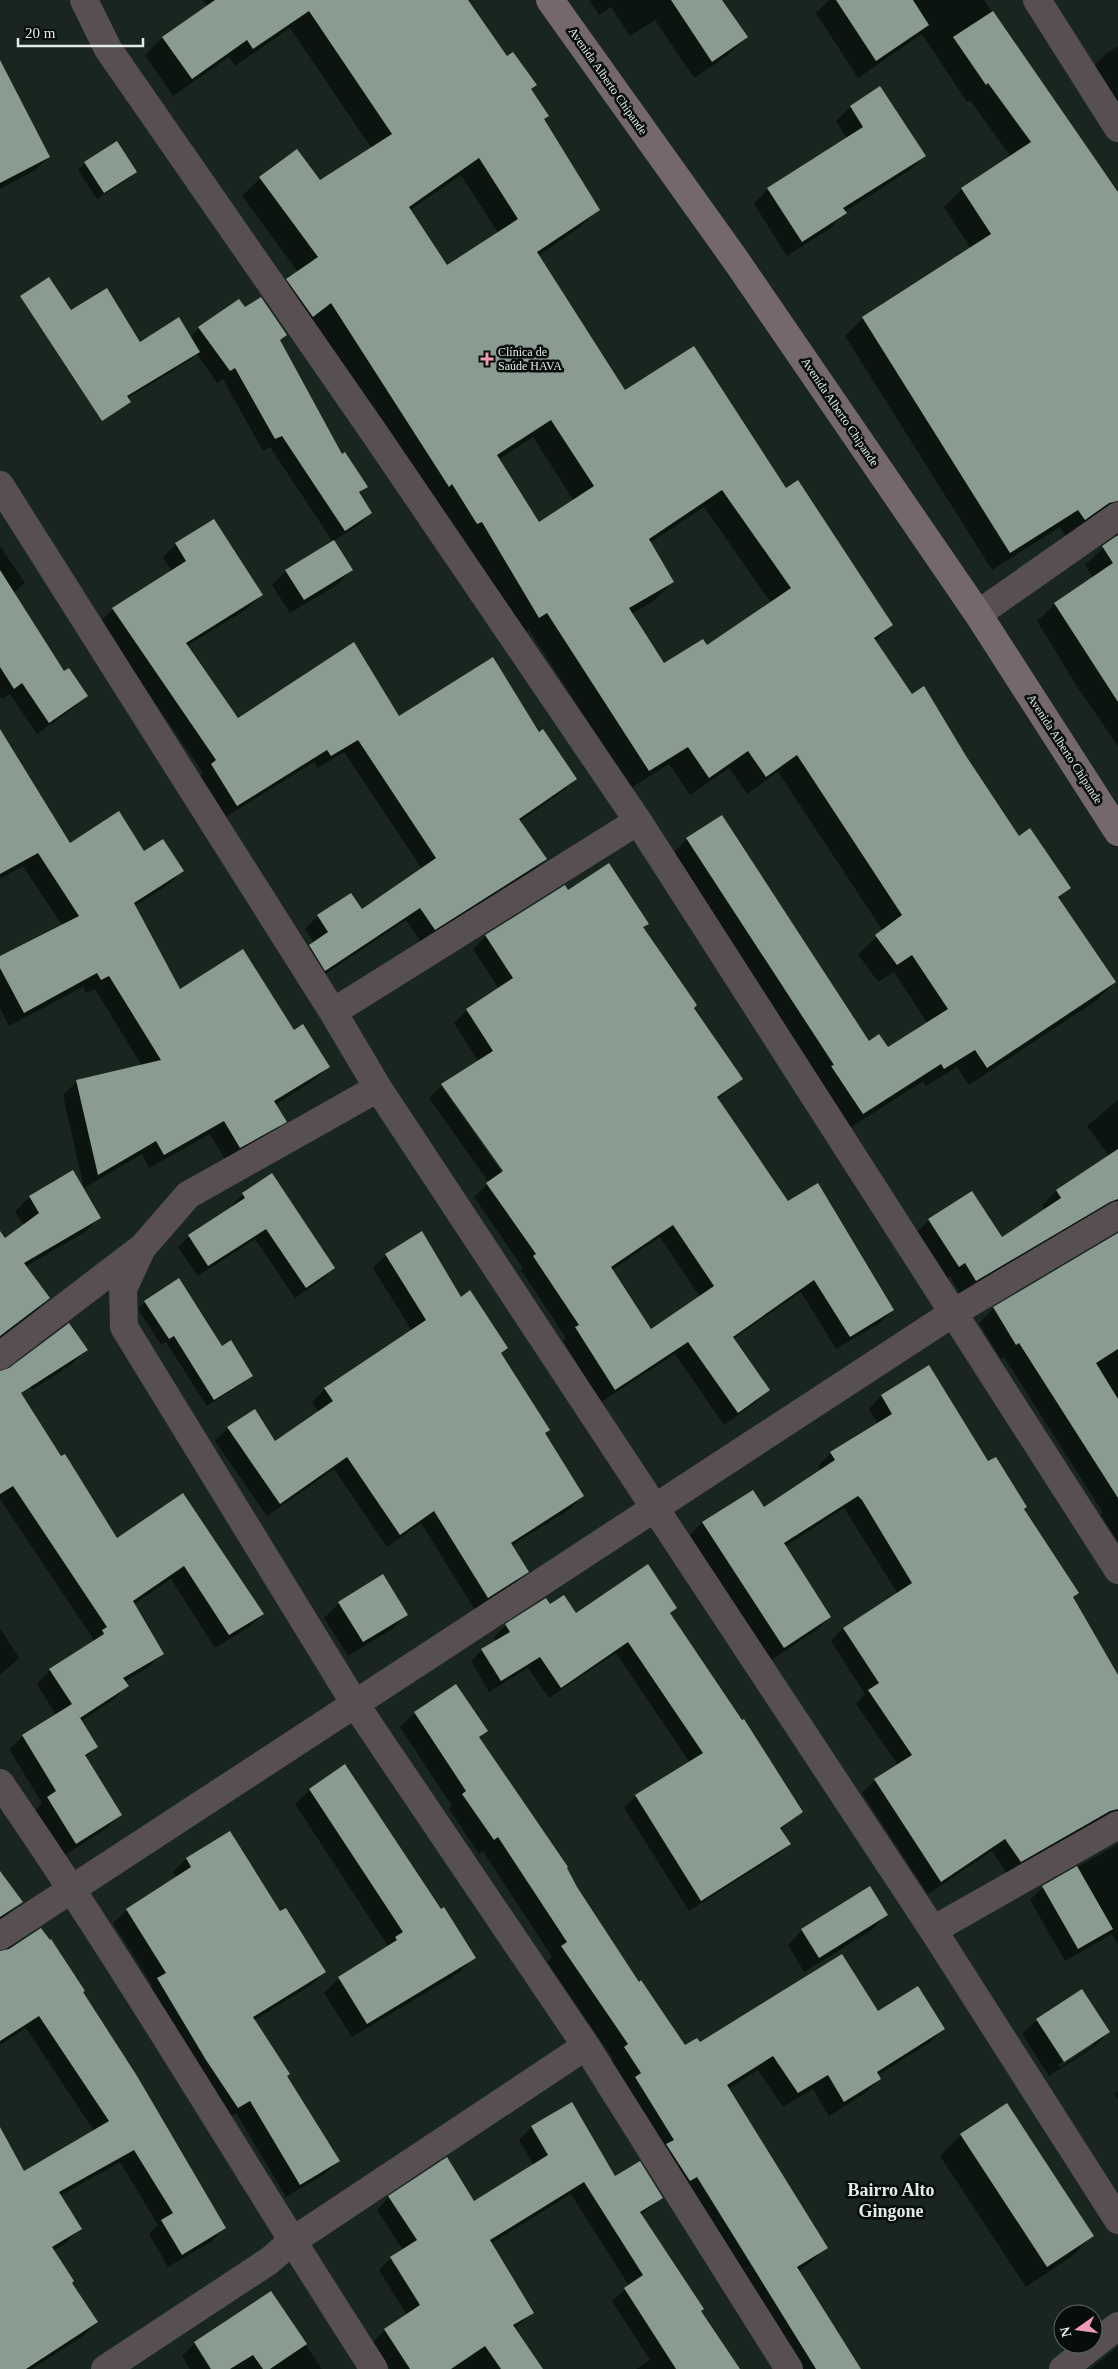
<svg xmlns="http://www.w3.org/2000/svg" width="1118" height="2369" font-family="Georgia,serif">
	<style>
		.shadow { fill: #0007; fill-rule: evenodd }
		.building { fill: #8a9b92; fill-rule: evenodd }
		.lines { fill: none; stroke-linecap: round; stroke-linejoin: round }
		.minor { stroke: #574f51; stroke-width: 28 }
		.secondary { stroke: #74686b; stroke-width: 28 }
		.poi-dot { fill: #f19ab4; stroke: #070d0a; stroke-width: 2 }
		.labels { text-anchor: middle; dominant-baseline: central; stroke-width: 5; stroke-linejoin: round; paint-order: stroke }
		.street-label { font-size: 12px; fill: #e3ebe7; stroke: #070d0a }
		.poi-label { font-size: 12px; fill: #e3ebe7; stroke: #070d0a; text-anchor: start }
		.district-label { font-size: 18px; font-weight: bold; fill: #e3ebe7; stroke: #070d0a }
	</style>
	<rect width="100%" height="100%" fill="#18261f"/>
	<path class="shadow" d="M203,0H466L530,90L543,120L598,210L580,227L538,256L625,392L785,490L892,625L875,641L912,695L965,757L1019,837L1070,887L1058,899L1115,982L1097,1000L969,1085L957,1067L926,1086L923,1081L845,1131L669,857L687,839L722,816L869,1043L887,1049L928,1024L894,972L878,982L858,954L883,931L778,772L747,794L729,768L690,795L669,764L631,788L529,630L521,635L464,539L459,541L430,504L313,320L294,334L269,298L298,272L242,196L260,178L319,181L372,149L290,28L235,66L229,57L173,96L145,55L163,37L208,7ZM461,175L498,233L447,267L410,210ZM533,437L574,501L538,524L498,460ZM704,507L771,603L707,647L663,665L631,614L655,600L673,582L650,543Z
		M589,0H721L746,37L728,55L694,78L655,20L630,36L611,7L599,15Z
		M829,0H984L1041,86L1118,191V746L1078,688L1037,621L1055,604L1093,578L1085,565L1115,537L1116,534L1066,537L1060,527L992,570L845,336L863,318L971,249L944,207L962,189L1011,157L970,100L967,102L922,34L858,78L816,13Z
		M1118,46V106L1093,67L1107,53Z
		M0,98L49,157L34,171L0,189Z
		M851,107L924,156L910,170L844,212L831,228L787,256L754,204L768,189L847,139L836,121Z
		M85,163L135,172L128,179L97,199L78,170Z
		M245,309L286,335L279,341L341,455L366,486L359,494L371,513L359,525L333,541L351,570L337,585L290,613L272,585L286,571L333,542L270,447L263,451L223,379L217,383L197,354L189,361L108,410L140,344L190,338L199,328Z
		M176,544L261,595L248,608L187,646L238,719L399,718L539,734L575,779L562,792L520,821L546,859L532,872L421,942L406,920L312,983L297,959L314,943L305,929L318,916L362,911L422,869L344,752L318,768L314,762L224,818L198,778L203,773L100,622L113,609L172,572L163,557Z
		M0,546L25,583L0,604Z
		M0,644L64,673L86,696L75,707L37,734L10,694L2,699L0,696Z
		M0,774L69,845L143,853L182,871L168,885L135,906L180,991L293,1032L328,1067L314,1080L275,1105L285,1121L271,1135L226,1161L210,1134L149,1168L142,1154L84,1188L63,1095L77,1081L142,1066L95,989L86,993L83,987L9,1026L0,1008V957L62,925L23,866L0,879Z
		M568,892L647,924L642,928L742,1079L717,1100L788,1203L893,1310L880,1323L836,1349L801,1292L733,1339L768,1390L755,1403L724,1425L675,1354L601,1402L563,1341L566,1338L521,1270L523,1268L474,1197L489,1183L429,1098L442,1085L479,1062L454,1023L467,1010L499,989L473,949L486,936ZM441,1086H444L507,1176L505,1177ZM660,1237L700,1297L651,1331L612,1270Z
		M1118,1100V1227L961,1295L950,1276L943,1280L914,1235L929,1220L1001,1238L1045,1210L1042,1206L1056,1191L1109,1156L1087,1126Z
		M272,1175L333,1268L323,1279L295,1298L255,1239L198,1276L178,1247L189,1236L233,1207L232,1205L243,1194Z
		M30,1197L99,1218L85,1232L25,1267L48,1298L34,1312L0,1338V1244L24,1226L15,1211Z
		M1118,1235V1541L1101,1515L1103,1513L1004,1357L1001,1359L979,1323L994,1308Z
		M386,1255L460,1298L506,1348L500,1354L548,1430L544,1434L583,1496L570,1509L511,1546L527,1571L514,1584L475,1610L421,1523L387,1547L334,1469L267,1516L215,1441L228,1428L254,1410L275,1442L319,1412L312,1402L325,1389L412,1331L373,1268Z
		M145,1302L222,1348L251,1376L244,1383L207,1406L166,1342L161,1345L138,1309Z
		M86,1349L72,1364L32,1390L16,1368Z
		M929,1367L988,1463L1023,1509L1077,1593L1072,1598L1118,1710V1829L1007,1874L992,1851L928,1894L862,1793L875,1780L898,1765L856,1704L865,1694L831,1641L843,1628L898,1594L844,1508L784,1547L830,1617L817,1630L771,1660L690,1535L702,1523L763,1509L821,1470L818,1466L831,1453L878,1424L869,1409L881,1396Z
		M0,1376L61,1458L116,1540L183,1495L263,1614L249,1627L215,1648L171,1579L134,1604L162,1653L149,1667L124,1682L127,1686L114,1699L81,1721L96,1747L85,1758L120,1815L107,1828L62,1857L34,1812L42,1803L9,1749L23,1736L56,1715L37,1684L50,1670L94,1640L0,1499Z
		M339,1603L406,1615L392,1629L348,1656L324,1618Z
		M549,1606L576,1615L676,1608L669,1615L802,1812L780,1830L789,1844L777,1855L689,1911L624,1808L636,1796L690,1763L616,1653L549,1698L528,1668L489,1692L471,1661L482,1650L497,1641L494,1637L506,1625Z
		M0,1628L19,1658L0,1675Z
		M415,1713L486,1731L479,1738L639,1983L685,2047L878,2013L943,2029L929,2043L878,2075L880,2079L865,2093L829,2116L813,2089L783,2107L758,2070L728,2089L826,2247L811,2262L798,2271L860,2369H793L610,2063L613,2059L547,1962L552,1957L483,1851L479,1854L449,1809L452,1806L400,1727Z
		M310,1790L440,1910L474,1957L460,1972L352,2037L324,1993L339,1978L388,1946L295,1804Z
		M230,1832L280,1913L324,1972L311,1985L253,2021L338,2161L325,2174L286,2197L236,2113L224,2121L144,1993L152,1985L113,1923L127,1910L177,1878L173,1872L186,1859Z
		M1118,1844V1944L1112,1934L1065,1961L1030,1900L1043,1887Z
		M0,1873L21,1902L0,1921Z
		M886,1915L872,1930L804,1972L788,1945L802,1930Z
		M41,1929L224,2228L211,2242L168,2267L149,2234L158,2225L120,2162L60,2196L80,2228L67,2242L53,2251L71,2283L97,2322L83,2336L32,2369H0V2132L24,2173L94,2131L26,2028L0,2045V1953Z
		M1037,2020L1109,2032L1094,2047L1049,2076L1022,2034ZM1094,2042V2045L1060,2067L1058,2065Z
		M1118,2091V2100L1115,2094Z
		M532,2127L615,2178L661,2198L640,2216L738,2369H636L650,2360L612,2301L629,2286L571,2194L490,2244L532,2313L514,2329L541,2369H390L372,2343L385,2330L407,2315L379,2270L391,2258L403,2250L377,2210L389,2197L473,2202L534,2165L519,2140Z
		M961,2135L1092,2236L1071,2257L1026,2287L940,2156Z
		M271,2293L322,2369H213L197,2344H194L210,2369H190L182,2356L195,2343Z
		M1118,2347V2369H1090Z"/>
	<path class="building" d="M215,0H468L507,56L513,52L537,85L531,89L549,116L544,119L600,210L537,252L625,390L694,346L786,488L798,480L893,625L874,638L912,694L924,686L966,756L1019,836L1030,828L1071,888L1058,897L1116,982L987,1068L975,1050L944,1069L941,1064L863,1114L831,1066L834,1065L686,838L722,815L869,1041L879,1034L888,1047L948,1009L912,955L897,965L875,935L902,915L797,755L766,777L748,751L709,778L688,747L649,771L547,613L539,618L482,522L477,524L452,484L449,487L331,303L313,317L286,279L318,257L259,177L297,149L320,180L392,134L309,11L253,49L247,40L192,79L162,37ZM479,158L518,219L447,265L409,207ZM551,420L594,486L539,522L497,455ZM722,490L791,588L707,645L703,639L664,663L629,608L674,582L649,539Z
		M671,0H722L748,37L712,62Z
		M836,0H913L929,25L876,61Z
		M993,11L1118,192V501L1109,503L1085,520L1078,510L1010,553L862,317L991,234L961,188L1031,142L988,83L986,85L953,37Z
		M0,60L50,157L0,183Z
		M880,86L926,156L843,208L847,213L802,242L767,188L863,127L850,106Z
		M117,141L137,172L104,193L84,162Z
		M49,277L71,310L107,288L140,342L179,317L200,352L127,396L131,402L102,421L20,296Z
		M261,297L287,335L280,340L342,454L345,452L368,487L359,492L372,513L345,531L282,436L275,439L235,368L230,371L198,327L239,299L245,307Z
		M214,519L263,595L186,643L238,718L354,642L399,716L493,657L539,732L543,729L577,779L519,819L547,859L435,930L420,908L325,971L309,945L328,932L317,915L351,893L362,909L436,858L358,740L331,756L327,750L237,806L211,764L216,760L112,608L186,561L175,543Z
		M1118,535V702L1054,603L1113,563L1102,546Z
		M334,540L353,570L304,600L285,570Z
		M0,570L64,671L69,668L88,696L49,723L22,683L14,689L0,667Z
		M0,729L70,843L119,811L144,851L163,839L184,871L134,903L180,989L243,949L294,1030L303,1024L330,1067L274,1101L287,1122L240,1148L224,1121L164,1155L156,1141L98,1175L76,1080L161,1060L109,976L101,980L97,973L24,1013L0,968V956L79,916L38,853L0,874Z
		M609,863L649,924L643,927L697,1005L694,1008L743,1079L717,1097L788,1201L818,1183L894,1310L850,1337L814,1280L733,1337L770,1390L738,1413L688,1342L615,1390L575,1327L579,1325L533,1256L536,1254L486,1183L503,1171L441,1084L493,1051L466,1009L513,978L485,935L565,885L568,890ZM673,1225L714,1286L651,1329L611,1267Z
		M1118,1149V1199L1110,1202L976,1281L965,1263L959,1267L928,1219L972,1191L1002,1237L1061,1198L1056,1190Z
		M73,1170L101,1218L24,1263L50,1298L0,1336V1231L5,1238L39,1213L29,1196Z
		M272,1173L335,1268L306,1288L266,1229L208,1266L188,1235L245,1198L242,1193Z
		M422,1231L461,1297L470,1290L508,1348L501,1353L550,1430L545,1433L584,1496L511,1543L529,1572L488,1598L434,1511L400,1535L347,1457L280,1504L227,1427L255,1409L275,1441L333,1401L324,1388L426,1320L385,1254Z
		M1118,1233V1349L1096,1363L1118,1399V1498L1019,1343L1016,1345L993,1307Z
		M179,1278L222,1346L231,1340L253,1376L214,1400L174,1336L169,1339L144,1301Z
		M69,1323L88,1350L21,1393L61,1456L65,1454L117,1538L183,1493L264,1614L229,1635L184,1566L133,1601L164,1654L123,1678L129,1686L80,1718L74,1708L98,1747L85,1755L122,1815L76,1844L47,1797L56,1791L22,1735L72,1704L49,1669L104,1634L102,1630L107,1627L13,1486L0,1494V1371L9,1368Z
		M929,1365L988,1461L996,1457L1027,1507L1024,1509L1079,1593L1073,1597L1118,1675V1809L1110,1811L1021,1862L1005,1839L941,1882L874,1779L912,1755L868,1690L879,1683L843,1628L912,1583L862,1500L858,1496L784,1543L831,1617L784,1648L702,1522L753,1490L764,1507L835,1460L830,1452L892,1414L881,1395Z
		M648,1564L677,1608L670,1613L742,1720L744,1719L803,1812L780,1828L791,1844L701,1901L635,1795L703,1753L628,1642L561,1688L540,1657L501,1681L481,1649L510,1632L505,1624L546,1598L550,1604L564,1595L576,1613Z
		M383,1574L408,1615L363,1642L338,1602Z
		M456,1684L488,1731L479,1737L568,1867L567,1868L577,1887L639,1982L641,1980L685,2045L697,2038L700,2042L842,1954L878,2011L918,1986L945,2029L877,2072L881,2079L844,2102L828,2075L798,2093L773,2056L727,2085L828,2248L797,2267L861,2369H816L697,2177L690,2181L666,2144L674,2140L635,2077L641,2073L624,2047L628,2044L561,1946L567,1942L498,1837L494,1840L462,1794L466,1791L414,1712Z
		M345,1764L441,1909L444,1907L476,1958L367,2024L338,1977L397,1940L395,1937L403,1932L309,1789Z
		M230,1831L280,1911L286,1908L326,1972L253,2017L290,2074L287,2076L340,2161L300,2185L250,2101L238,2108L206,2060L157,1978L166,1973L126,1909L191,1867L186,1858Z
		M1077,1866L1113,1929L1078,1949L1042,1886Z
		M0,1871L23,1902L0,1917Z
		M870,1886L888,1915L819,1958L801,1929Z
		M41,1928L50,1940L51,1939L85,1991L83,1992L137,2076L226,2228L182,2255L161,2220L173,2213L134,2150L59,2192L82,2229L52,2247L74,2281L72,2283L98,2322L26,2369H0V2127L24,2171L109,2121L39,2016L0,2041V1951L9,1949Z
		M1082,1989L1110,2032L1064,2062L1036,2019Z
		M572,2102L615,2176L640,2161L663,2198L640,2212L704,2309L701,2311L740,2369H676L624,2288L643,2275L584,2182L490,2240L534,2313L513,2325L543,2369H501L485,2346L451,2369H410L384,2329L420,2305L390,2257L417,2240L388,2196L447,2157L474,2201L548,2155L531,2126Z
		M1007,2103L1094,2236L1047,2267L960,2134Z
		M271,2291L307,2344L270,2369H263L253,2355L230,2369H211L194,2342Z"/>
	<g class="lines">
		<path class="minor" d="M84,0L108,49L375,434L638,821L1118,1570
			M1037,0L1118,128
			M0,485L333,1012L378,1088L933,1930L1118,2220
			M978,614L1118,516
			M333,1012L638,821
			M378,1088L188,1195L142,1248L123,1289L124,1327L355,1704L586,2046L789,2369
			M0,1356L140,1249
			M0,1783C132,1974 248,2174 374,2369
			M933,1930L1118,1825
			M0,1936L953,1313L1118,1215
			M105,2369L269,2261L291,2242L586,2046
			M1063,2369L1118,2326"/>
		<path class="secondary" d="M550,0L737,262L978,614L1118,832"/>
	</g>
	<path class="poi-dot" d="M484.5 351.5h5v5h5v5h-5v5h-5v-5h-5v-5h5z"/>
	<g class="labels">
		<g class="street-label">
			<text transform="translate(608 81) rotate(55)">Avenida Alberto Chipande</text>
			<text transform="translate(840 412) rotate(56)">Avenida Alberto Chipande</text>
			<text transform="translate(1065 749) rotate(57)">Avenida Alberto Chipande</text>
		</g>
		<g class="poi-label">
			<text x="498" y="352">Clínica de<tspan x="498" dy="14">Saúde HAVA</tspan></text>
		</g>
		<g class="district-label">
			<text x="891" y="2190">Bairro Alto<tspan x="891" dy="21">Gingone</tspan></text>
		</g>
	</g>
	<g transform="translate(1078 2329) rotate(256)"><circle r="24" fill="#070d0a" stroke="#5f6662"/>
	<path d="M0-4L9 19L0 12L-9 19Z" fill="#f19ab4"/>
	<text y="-8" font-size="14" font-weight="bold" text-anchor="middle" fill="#e3ebe7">N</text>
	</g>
	<path d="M18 38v8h125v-8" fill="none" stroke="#e3ebe7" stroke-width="2.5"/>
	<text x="25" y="38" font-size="15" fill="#e3ebe7" stroke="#070d0a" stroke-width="4" paint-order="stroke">20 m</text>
</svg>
